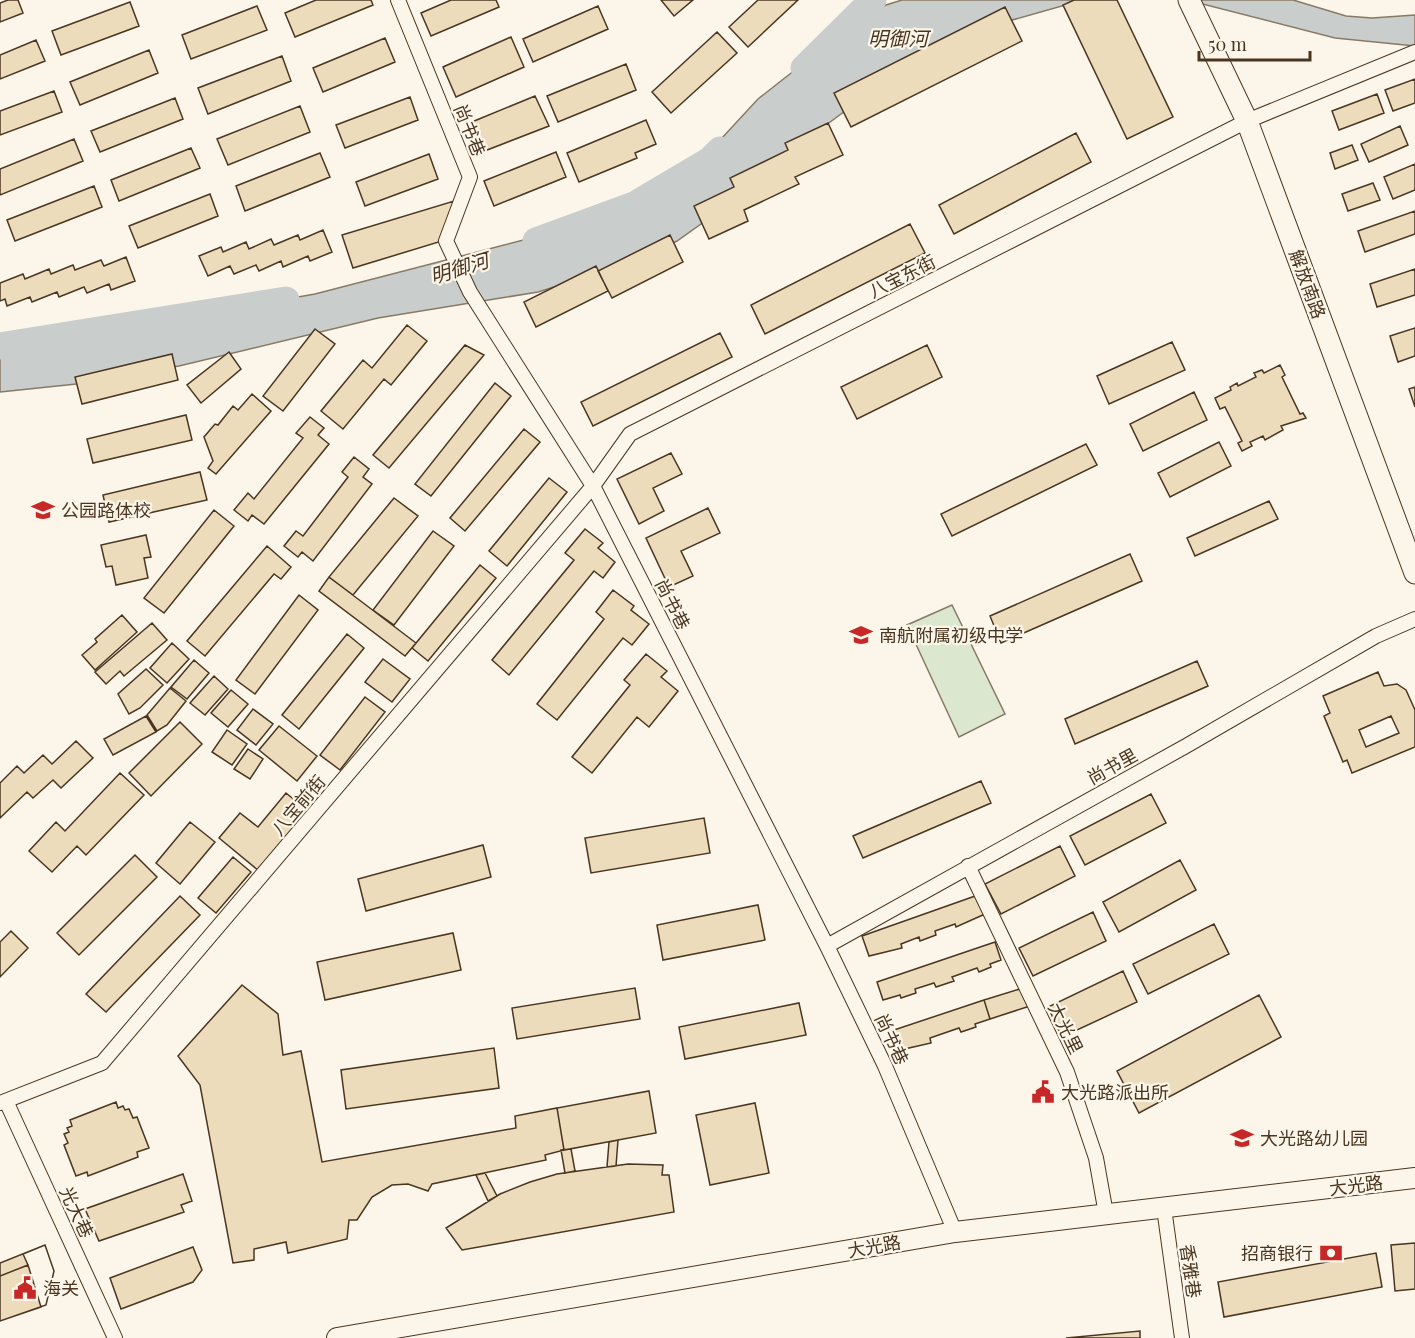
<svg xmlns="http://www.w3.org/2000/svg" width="1415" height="1338" font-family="'Playfair Display','Noto Sans SC',serif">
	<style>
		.green { fill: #dce7d0; stroke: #887966; stroke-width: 1.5 }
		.water { fill: #c9cecd; stroke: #887966; stroke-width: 1.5 }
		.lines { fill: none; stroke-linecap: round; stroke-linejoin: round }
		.river { stroke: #c9cecd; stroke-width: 27 }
		.building { fill: #ecdcbc; stroke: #4a3520; stroke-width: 1.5; fill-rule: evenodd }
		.street-casing { stroke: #4a3520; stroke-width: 16 }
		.secondary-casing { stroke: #4a3520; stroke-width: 22 }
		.primary-casing { stroke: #4a3520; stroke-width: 23 }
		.street { stroke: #fbf6e9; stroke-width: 14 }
		.secondary { stroke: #fbf6e9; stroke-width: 20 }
		.primary { stroke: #fbf6e9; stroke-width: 21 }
		.labels { text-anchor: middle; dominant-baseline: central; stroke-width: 4.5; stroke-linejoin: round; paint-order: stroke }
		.street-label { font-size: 18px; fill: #4a3520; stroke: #fbf6e9 }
		.poi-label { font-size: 18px; fill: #4a3520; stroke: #fbf6e9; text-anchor: start }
		.water-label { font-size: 20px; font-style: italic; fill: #4a3520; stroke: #fbf6e9 }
	</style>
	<rect width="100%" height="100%" fill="#fbf6e9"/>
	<path class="green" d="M952,605L1005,714L959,737L907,625Z"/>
	<path class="water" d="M902,0H1083L977,30L887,80L810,137L750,189L677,241L631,263L538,292L378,318L179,366L86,383L0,392V350L315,294L612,217L655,201L684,179L758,99L856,22L886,5Z
		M1187,0H1293L1346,16L1372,18L1415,15V46L1335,38Z"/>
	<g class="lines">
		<path class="river" d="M804,68L873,0
			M536,241L634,205L710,160L720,150
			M0,346L286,300"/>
	</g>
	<path class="building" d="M8,0H18L23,13L0,22V3Z
		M316,0H371L373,5L295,37L285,13Z
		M451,0H496L499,7L431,36L421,13Z
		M661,0H693L674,16Z
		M758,0H798L748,47L729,27Z
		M1074,0H1117L1173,117L1127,139L1063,5Z
		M130,2L139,26L61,55L52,31Z
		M257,6L267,30L191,59L182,35Z
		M598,6L608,29L533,62L523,39Z
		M1005,7L1022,41L851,127L834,93Z
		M717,32L737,53L671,113L652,92Z
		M511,37L524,67L456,97L443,67Z
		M385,38L395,62L323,92L313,68Z
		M36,40L45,61L0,79V55Z
		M149,50L158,73L80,105L70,82Z
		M282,56L291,81L208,114L198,88Z
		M626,64L636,90L558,122L547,96Z
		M1415,79V103L1393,111L1385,90Z
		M54,91L62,112L0,135V111Z
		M1377,94L1384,113L1339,130L1332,111Z
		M535,96L549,126L482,152L467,124Z
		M410,97L418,120L345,148L336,125Z
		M175,98L183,119L100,152L91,131Z
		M300,106L310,132L228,165L217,139Z
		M646,120L656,144L635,153L637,158L579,182L567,153Z
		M828,123L843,155L795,177L799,184L744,210L748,221L709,239L694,206L734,187L730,178L788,150L785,143Z
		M1400,126L1408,145L1369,162L1361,144Z
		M1076,133L1091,162L954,234L939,205Z
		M74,139L83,161L0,195V169Z
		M1352,145L1358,160L1335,169L1330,153Z
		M191,148L200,168L119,201L111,180Z
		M556,152L566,177L494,206L484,181Z
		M320,153L330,177L245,211L236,186Z
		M429,154L438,179L365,206L356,182Z
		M1415,164V190L1393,199L1384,177Z
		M1373,183L1380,200L1348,211L1342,194Z
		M94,186L102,207L15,241L7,220Z
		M210,194L218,216L138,248L129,226Z
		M454,201L442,241L353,268L342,235Z
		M1415,211V234L1365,252L1358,231Z
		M910,224L925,253L765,334L751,305Z
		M323,230L332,252L310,261L308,256L283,267L281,261L259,271L256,265L234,274L230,266L208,276L199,256L221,247L223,252L246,242L249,249L271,239L274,245L298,235L300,240Z
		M670,235L683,262L612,298L598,271Z
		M126,257L135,281L111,290L109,284L87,293L84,287L59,297L57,292L32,302L30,297L7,306L5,299L0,301V283L23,274L25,279L49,269L51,274L73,265L75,270L101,260L104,266Z
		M596,266L608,291L536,327L524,302Z
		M1415,269V295L1377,307L1370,284Z
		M407,325L427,341L391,385L384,379L343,429L321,411L363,360L372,368Z
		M1415,328V356L1398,362L1390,336Z
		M315,329L335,344L283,411L263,396Z
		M720,333L732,357L593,426L581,402Z
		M1172,342L1185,370L1109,404L1097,376Z
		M465,345L484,355L389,468L373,455Z
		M927,345L942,377L857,419L841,387Z
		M229,352L241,369L201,403L187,385Z
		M172,354L178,380L82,404L75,377Z
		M1280,365L1285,375L1282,377L1300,414L1303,413L1306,418L1281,426L1283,430L1265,440L1263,436L1250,442L1252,446L1242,451L1238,443L1242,441L1225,407L1220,409L1215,398L1231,390L1230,387L1237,383L1238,386L1256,377L1254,373L1262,370L1264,373Z
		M495,383L511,396L431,496L415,484Z
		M1415,387V407L1409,389Z
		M1194,392L1207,420L1143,451L1130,424Z
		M252,394L271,411L216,474L208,468L213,461L204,437L215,424L218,425L233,406L238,410Z
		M186,415L192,440L93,463L87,439Z
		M310,417L324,428L318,435L329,444L264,524L252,515L248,521L234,510L248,493L254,499L303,438L296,433Z
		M524,429L540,442L465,531L450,518Z
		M1219,442L1231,466L1170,497L1158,473Z
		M1086,444L1097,465L952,536L941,514Z
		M671,453L682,474L653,488L664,511L639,524L617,479Z
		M354,457L369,469L363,477L372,484L313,561L302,552L298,557L284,546L296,531L303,536L348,477L342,472Z
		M200,472L207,500L109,522L103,495Z
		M549,478L567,492L507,566L489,551Z
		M394,498L418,516L353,595L329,577Z
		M1269,501L1278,519L1195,556L1187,538Z
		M708,508L720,533L681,551L693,576L669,587L646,538Z
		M214,510L234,526L164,613L144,598Z
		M585,529L603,543L598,548L615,562L603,578L594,571L509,675L492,660L574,560L565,553Z
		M433,531L454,546L394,625L373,610Z
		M146,535L151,557L144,558L148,578L116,585L112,566L106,567L101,545Z
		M267,546L291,567L281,579L274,574L205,656L187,641Z
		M1130,554L1142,581L1001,643L990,616Z
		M480,565L496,578L428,661L412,648Z
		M329,577L416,643L405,656L319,591Z
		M613,590L634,606L631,610L649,624L632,645L623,638L557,720L537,704L604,619L596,612Z
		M299,595L318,610L255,694L236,680Z
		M122,615L137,632L95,670L82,655L97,642L95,639Z
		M152,623L167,640L124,676L120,671L106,684L95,672Z
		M347,634L364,648L299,729L282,715Z
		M172,643L189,659L167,683L150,668Z
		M646,654L667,671L661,677L678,691L649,727L637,717L592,773L572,757L630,685L624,680Z
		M383,659L410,679L392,702L365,682Z
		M194,660L209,673L187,699L171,687Z
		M1197,661L1208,686L1075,744L1065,719Z
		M146,669L163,685L140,708L129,714L118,694Z
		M1378,672L1384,686L1397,684L1406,690L1415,710V747L1352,773L1347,760L1343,762L1324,716L1330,713L1323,696ZM1391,716L1399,733L1366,747L1359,730Z
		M214,676L228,689L205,715L190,703Z
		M170,688L186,701L167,725L157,731L147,715Z
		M231,690L248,704L228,727L211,713Z
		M365,697L385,712L340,770L320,755Z
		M253,709L273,724L256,745L237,730Z
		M146,716L156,732L113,755L104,739Z
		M180,722L202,744L151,796L129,773Z
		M279,726L317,756L297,781L259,750Z
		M227,730L247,744L232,765L212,752Z
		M76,741L93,758L61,788L53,780L33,798L27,792L0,818V783L17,766L24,773L43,755L52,764Z
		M248,749L263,759L250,779L234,769Z
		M120,773L144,795L86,855L77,846L52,872L29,851L56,822L65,831Z
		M981,781L991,803L863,858L853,836Z
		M286,793L308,811L259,871L219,838L240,813L258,827Z
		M1151,794L1166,823L1085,865L1070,836Z
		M704,818L710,853L591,873L585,838Z
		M190,822L215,842L180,884L156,863Z
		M483,845L491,877L366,911L358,879Z
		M1060,846L1075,876L1001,914L985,884Z
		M135,855L157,877L79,955L57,933Z
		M233,857L251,872L216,913L198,898Z
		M1180,860L1196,890L1119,932L1103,902Z
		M978,895L985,914L956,927L955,924L935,931L936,935L920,941L919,937L901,944L902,948L869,956L862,936Z
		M180,896L200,915L106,1012L86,994Z
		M758,905L765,940L663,960L657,925Z
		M1093,912L1106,941L1033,976L1019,948Z
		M1214,924L1229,954L1148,994L1133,964Z
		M11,931L28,948L0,977V942Z
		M453,933L461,970L325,1000L317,962Z
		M995,942L1001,960L990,964L991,967L979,972L977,968L952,977L954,981L936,987L934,983L915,989L916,993L901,998L900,995L883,1000L877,982Z
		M1123,971L1137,1002L1062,1037L1048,1007Z
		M242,985L278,1014L283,1055L301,1051L322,1162L516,1128L515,1116L557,1108L564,1150L545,1155L546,1160L432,1184L428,1191L408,1184L392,1185L372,1197L357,1220H349L347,1239L288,1253L286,1242L254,1249V1260L233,1263L200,1085L178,1056Z
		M635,988L640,1019L517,1039L512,1008Z
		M1023,988L1030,1006L990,1019L984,1000Z
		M1259,995L1281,1037L1139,1113L1117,1071Z
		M984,1000L990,1019L975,1024L976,1027L961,1032L959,1028L930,1038L931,1043L900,1050L894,1030Z
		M799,1003L806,1035L685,1059L679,1027Z
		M494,1048L499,1088L346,1109L341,1070Z
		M649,1091L656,1133L564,1150L557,1108Z
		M116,1102L118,1108L123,1106L125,1110L129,1109L133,1118L137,1117L149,1148L137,1152L138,1157L88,1176L87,1172L76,1176L64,1145L68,1143L64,1134L69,1132L67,1128L72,1126L70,1120Z
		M755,1103L769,1173L710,1185L696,1115Z
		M618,1140L616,1166L607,1167L609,1142Z
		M571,1149L575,1171L565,1173L561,1150Z
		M628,1164L663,1165L662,1175H669L674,1212L462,1250L446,1228L500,1194L530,1182L557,1174Z
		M485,1173L497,1196L488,1201L476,1175Z
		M183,1174L192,1201L181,1205L184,1212L99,1241L85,1209Z
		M1415,1243V1289L1395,1291L1391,1245Z
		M45,1245L54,1271L46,1305L0,1321V1263Z
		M45,1245L54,1271L46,1305L0,1321V1276L28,1265L23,1254Z
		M193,1247L202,1270L193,1282L121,1309L110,1278Z
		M1376,1253L1382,1287L1224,1317L1218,1282Z
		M28,1265L41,1307L0,1321V1276Z
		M1140,1331V1338H1066Z"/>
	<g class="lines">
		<g class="street-casing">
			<path id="street" d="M398,0L470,177L446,241L470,292L593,486L827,946L885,1066L955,1232
				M968,866L1067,1072L1096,1158L1106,1214
				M827,946L1186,746L1376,636L1415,619
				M6,1101L115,1338
				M0,1103L102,1063L593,486L630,434L1247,121L1415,52
				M1164,1208L1182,1338"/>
		</g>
		<g class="secondary-casing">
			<path id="secondary" d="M337,1338L955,1232L1415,1178"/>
		</g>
		<g class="primary-casing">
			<path id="primary" d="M1189,0L1247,121L1415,573"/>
		</g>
		<use href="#street" class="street"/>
		<use href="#secondary" class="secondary"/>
		<use href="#primary" class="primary"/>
	</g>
	<defs>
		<g id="school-bare" transform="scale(1.8)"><path d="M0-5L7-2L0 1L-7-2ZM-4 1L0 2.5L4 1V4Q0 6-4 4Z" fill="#c62828" stroke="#fbf6e9" stroke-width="2.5" paint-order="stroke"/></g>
		<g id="civic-bare" transform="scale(1.8)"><path d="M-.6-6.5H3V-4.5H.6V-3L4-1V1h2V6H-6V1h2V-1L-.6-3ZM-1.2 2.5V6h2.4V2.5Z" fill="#c62828" stroke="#fbf6e9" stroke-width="2.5" paint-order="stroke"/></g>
		<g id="bank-bare" transform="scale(1.8)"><path d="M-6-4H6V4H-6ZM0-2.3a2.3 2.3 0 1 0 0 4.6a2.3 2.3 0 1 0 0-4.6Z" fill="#c62828" stroke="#fbf6e9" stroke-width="2.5" paint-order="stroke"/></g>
	</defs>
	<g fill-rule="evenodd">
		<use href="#school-bare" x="43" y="510"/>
		<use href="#school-bare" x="861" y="635"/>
		<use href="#civic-bare" x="1043" y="1092"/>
		<use href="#school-bare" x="1242" y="1138"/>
		<use href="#bank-bare" x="1331" y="1253"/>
		<use href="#civic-bare" x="25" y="1288"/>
	</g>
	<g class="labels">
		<g class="street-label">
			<text transform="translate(470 130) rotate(68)">尚书巷</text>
			<text transform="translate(902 276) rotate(-27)">八宝东街</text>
			<text transform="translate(1308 284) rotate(70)">解放南路</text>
			<text transform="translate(673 604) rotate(63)">尚书巷</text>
			<text transform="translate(1112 766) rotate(-29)">尚书里</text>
			<text transform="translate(298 805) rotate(-50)">八宝前街</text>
			<text transform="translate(1066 1028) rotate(64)">大光里</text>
			<text transform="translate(892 1039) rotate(65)">尚书巷</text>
			<text transform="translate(1356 1185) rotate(-7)">大光路</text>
			<text transform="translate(77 1212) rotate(65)">光大巷</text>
			<text transform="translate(874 1246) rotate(-10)">大光路</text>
			<text transform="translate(1191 1271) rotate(82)">香雅巷</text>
		</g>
		<g class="poi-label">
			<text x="61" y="510">公园路体校</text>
			<text x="879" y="635">南航附属初级中学</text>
			<text x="1061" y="1092">大光路派出所</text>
			<text x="1260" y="1138">大光路幼儿园</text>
			<text x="1313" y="1253" text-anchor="end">招商银行</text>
			<text x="43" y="1288">海关</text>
		</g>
		<g class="water-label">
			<text x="898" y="37">明御河</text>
			<text transform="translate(459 267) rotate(-17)">明御河</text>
		</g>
	</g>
	<path d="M1199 51v9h111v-9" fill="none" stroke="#4a3520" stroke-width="3"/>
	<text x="1208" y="51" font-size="18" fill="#4a3520" stroke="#fbf6e9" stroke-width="4.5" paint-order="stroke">50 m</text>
</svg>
